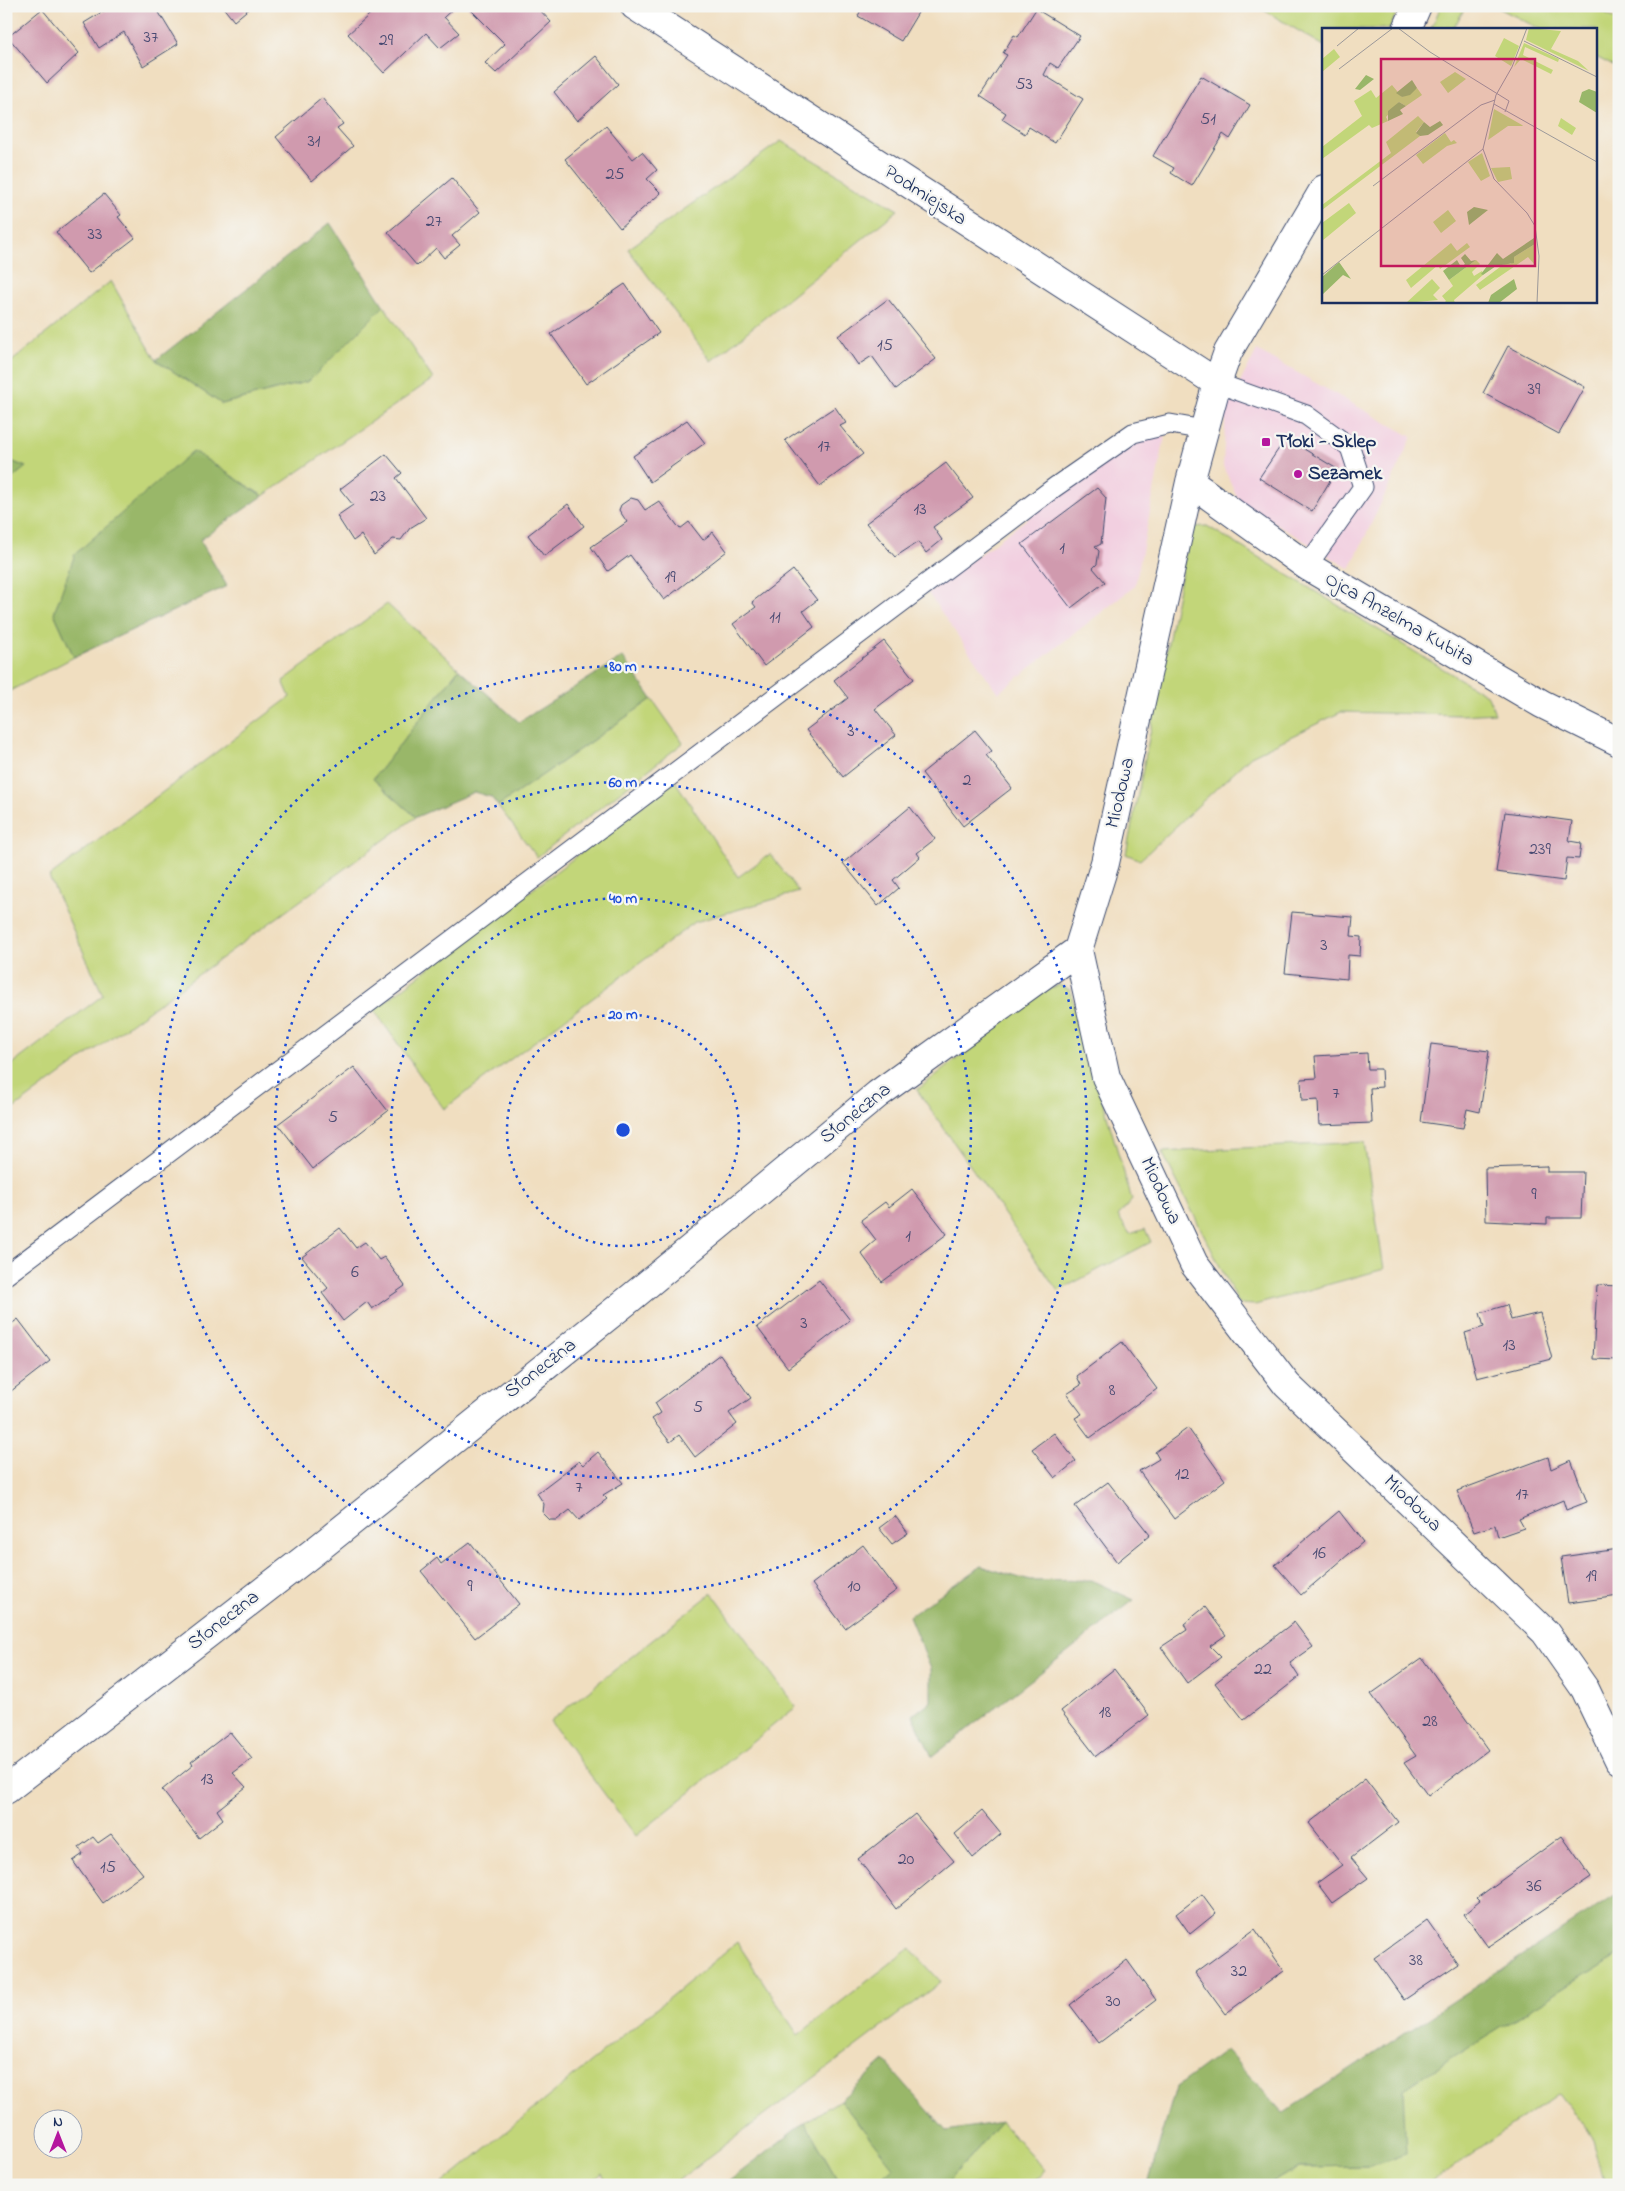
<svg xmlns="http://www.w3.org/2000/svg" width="1625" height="2191" font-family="'Indie Flower',sans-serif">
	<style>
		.built { fill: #f2cfe0 }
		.green { fill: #c2d679; stroke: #6e826c }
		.forest { fill: #99b769; stroke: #5a7364 }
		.building { fill: #d09aae }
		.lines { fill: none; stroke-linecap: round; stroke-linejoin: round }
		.lane-casing { stroke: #3b496d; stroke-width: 21 }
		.street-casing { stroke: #3b496d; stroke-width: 30 }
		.lane { stroke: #fff; stroke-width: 19 }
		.street { stroke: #fff; stroke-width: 28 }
		.ring { fill: none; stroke: #1d4ed8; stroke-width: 2.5; stroke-dasharray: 2.5 5 }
		.poi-dot { fill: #b5179e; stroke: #f6f6f2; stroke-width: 2 }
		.labels { text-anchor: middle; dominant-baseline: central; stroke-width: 4.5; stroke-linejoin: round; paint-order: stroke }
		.number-label { font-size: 18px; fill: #484a72 }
		.street-label { font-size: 20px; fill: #1b2f5e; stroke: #f6f6f2 }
		.poi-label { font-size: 20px; font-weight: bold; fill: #1b2f5e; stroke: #f6f6f2; text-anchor: start }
		.inset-road { fill: none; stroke: #9b9899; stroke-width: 1 }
		.view { fill: #c2185b; fill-opacity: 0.15; stroke: #c2185b; stroke-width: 2.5 }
		.inset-edge { fill: none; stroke: #1b2f5e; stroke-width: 2.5 }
		.centre { fill: #1d4ed8; stroke: #f6f6f2; stroke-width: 2.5 }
		.ring-label { font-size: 15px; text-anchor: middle; font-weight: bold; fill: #1d4ed8; stroke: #f6f6f2; stroke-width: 4.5; stroke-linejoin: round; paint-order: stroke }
	</style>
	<rect width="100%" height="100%" fill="#f6f6f2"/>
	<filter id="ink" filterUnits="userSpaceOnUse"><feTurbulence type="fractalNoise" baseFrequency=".02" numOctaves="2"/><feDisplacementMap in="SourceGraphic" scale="10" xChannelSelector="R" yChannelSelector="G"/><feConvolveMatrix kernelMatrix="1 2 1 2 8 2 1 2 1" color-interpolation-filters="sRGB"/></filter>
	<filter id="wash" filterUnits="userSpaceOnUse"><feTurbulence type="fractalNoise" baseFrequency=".0096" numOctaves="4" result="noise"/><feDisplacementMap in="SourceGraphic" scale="20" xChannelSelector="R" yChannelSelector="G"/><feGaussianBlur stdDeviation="1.12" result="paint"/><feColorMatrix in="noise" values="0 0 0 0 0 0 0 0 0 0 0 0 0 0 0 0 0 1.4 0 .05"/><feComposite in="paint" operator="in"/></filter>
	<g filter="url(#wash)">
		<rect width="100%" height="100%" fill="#f0dec0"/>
		<path class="built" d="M1257,350L1412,437L1350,569L1239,501L1223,466L1226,409Z
			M1165,436L1135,586L998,693L928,593L1134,439Z"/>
		<path class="green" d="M1257,6H1399L1390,29H1324V46Z
			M1441,6H1466L1453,29H1431Z
			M1495,6H1591L1619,21V69L1596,57V29H1540Z
			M781,141L898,210L711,361L628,249Z
			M111,281L156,360L222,404L309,381L384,306L433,379L263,496L193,451L54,613L74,657L6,693V483L25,467L6,459V366Z
			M1207,526L1488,696L1495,713L1461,715L1341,712L1251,756L1140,860L1126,854L1191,527Z
			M387,604L459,669L373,779L416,817L6,1114V1069L103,995L49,877L290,697L283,681Z
			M652,699L683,743L537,857L498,806Z
			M675,781L738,877L770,854L799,892L695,922L444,1109L374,1010Z
			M1059,985L1070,990L1132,1200L1118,1216L1130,1234L1145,1229L1151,1242L1058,1291L917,1090L1043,991Z
			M1364,1142L1384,1269L1255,1305L1239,1304L1162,1152Z
			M712,1593L796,1707L636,1836L550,1721Z
			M737,1942L798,2035L910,1948L941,1982L672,2185H608L602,2173L589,2185H441Z
			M1619,1954V2180L1605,2185L1593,2139L1558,2093L1428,2185H1269L1299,2167L1371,2166L1402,2089Z
			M840,2100L894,2167L871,2185H841L805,2122Z
			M1001,2122L1045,2170L1028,2185H946Z"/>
		<path class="forest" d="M330,223L384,306L309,381L222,404L156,360Z
			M193,451L263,496L200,540L227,586L74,657L54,613L75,554Z
			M6,459L26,467L6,483Z
			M623,657L652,699L498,806L491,797L474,792L416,817L373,779L459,669L519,722Z
			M981,1566L1030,1581L1091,1580L1134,1600L932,1757L913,1715L931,1701V1669L909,1616Z
			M1615,1895L1619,1916V1954L1403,2089L1406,2154L1371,2166L1299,2167L1269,2185H1142L1149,2180L1176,2087L1226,2050L1283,2113Z
			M885,2061L946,2131L1001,2122L946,2185H871L893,2167L840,2100Z
			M805,2122L841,2185H724Z"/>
		<g id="blocks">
			<path class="building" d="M112,6H155L178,44L143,66L124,32L99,48L84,23Z
				M222,6H252L234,21Z
				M379,6H456L444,17L459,33L440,48L426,33L384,73L348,34Z
				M467,6H536L551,22L496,73L485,63L505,44Z
				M859,6H922L901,41L858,16L862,8Z
				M42,9L79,53L47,83L8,37Z
				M1036,9L1080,36L1058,68L1050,63L1044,75L1083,99L1055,143L1029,127L1025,134L1002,119L1006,113L980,96L1007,55L1003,53L1014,35L1018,37Z
				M596,56L618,84L577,121L554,92Z
				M1201,76L1250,105L1230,139L1223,134L1192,186L1171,173L1174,168L1153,156Z
				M322,98L343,124L337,128L353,146L312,181L276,137Z
				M606,126L633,159L642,152L657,170L647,179L661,193L620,228L565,159Z
				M452,178L480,212L452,236L460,245L444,258L436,248L417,266L388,232Z
				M104,194L121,215L118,217L135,238L89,273L56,232Z
				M625,284L659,333L586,384L551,334Z
				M888,299L936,359L896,389L872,356L858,365L838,336Z
				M1508,346L1585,387L1559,434L1483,393Z
				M835,407L846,423L840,426L863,454L820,486L785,440Z
				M687,420L705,443L650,482L633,456Z
				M1286,438L1337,469L1312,511L1259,478Z
				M386,454L402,473L396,478L426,518L410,528L401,540L393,539L374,555L361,535L353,541L337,516L353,505L340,489Z
				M946,463L973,498L933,527L942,540L926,553L918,542L895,557L866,523Z
				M1097,488L1106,498L1101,544L1095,547L1099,551L1097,564L1093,568L1105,582L1071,608L1022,544Z
				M631,498L638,500L645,510L659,501L680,529L689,522L703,540L713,532L727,551L664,600L630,555L608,571L591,547L627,522L619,510L621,505Z
				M568,504L584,526L544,556L528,535Z
				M793,570L817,600L803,611L814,627L764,666L733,624L756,607L752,602Z
				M884,641L914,679L875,709L896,735L843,777L806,730L848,698L834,680Z
				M975,730L992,751L986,755L1012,788L963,826L922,773Z
				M910,807L935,839L917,853L920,857L893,880L899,888L878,906L843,863Z
				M1505,812L1572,821L1569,841L1581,843L1579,859L1567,858L1564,881L1496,872Z
				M1292,912L1353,917L1351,936L1361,937L1360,956L1348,955L1347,979L1285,973Z
				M1431,1044L1489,1051L1480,1112L1467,1109L1463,1128L1421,1122Z
				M1367,1053L1368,1069H1381L1382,1087L1370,1088L1372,1123L1319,1125L1318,1100L1302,1101L1301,1079L1317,1078L1315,1056Z
				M354,1067L388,1111L313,1169L278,1124Z
				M1547,1166V1172H1583L1581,1218H1547V1224L1486,1221L1485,1168Z
				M912,1189L947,1234L882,1282L861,1253L876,1240L861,1220L885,1202L889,1207Z
				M340,1228L356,1248L365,1242L379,1260L384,1257L405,1286L372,1309L367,1302L343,1321L322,1293L328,1288L302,1257Z
				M819,1280L850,1320L788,1368L757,1327Z
				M1597,1285L1619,1286V1360L1593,1359Z
				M1507,1305L1511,1320L1540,1313L1552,1359L1477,1378L1465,1333L1484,1327L1480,1313Z
				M18,1319L50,1361L6,1395V1328Z
				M1122,1342L1157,1389L1090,1438L1075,1418L1082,1414L1067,1394L1081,1385L1077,1376Z
				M720,1354L751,1398L729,1413L737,1424L695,1457L679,1435L670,1442L652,1419L661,1413L655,1403Z
				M1188,1428L1225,1480L1174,1519L1139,1471L1159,1459L1155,1452Z
				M1054,1433L1076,1461L1055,1478L1032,1449Z
				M598,1452L623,1483L603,1495L607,1499L579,1520L570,1510L557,1520H550L543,1513L544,1504L537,1493L579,1461L583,1465Z
				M1548,1457L1551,1469L1571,1460L1587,1502L1566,1510L1563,1500L1519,1519L1524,1528L1498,1537L1495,1525L1474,1532L1457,1491Z
				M1108,1482L1150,1535L1117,1562L1075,1506Z
				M1339,1511L1363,1542L1301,1595L1275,1565Z
				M895,1516L908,1533L892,1544L879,1528Z
				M470,1542L519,1604L475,1638L421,1571L437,1558L441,1564Z
				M863,1545L897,1590L845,1628L812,1584Z
				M1619,1549V1596L1568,1603L1561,1557Z
				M1205,1607L1226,1635L1210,1646L1221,1657L1187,1683L1161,1647L1187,1630L1184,1624Z
				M1294,1622L1313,1647L1290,1663L1299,1677L1244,1720L1215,1683Z
				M1422,1658L1488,1750L1428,1796L1404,1763L1416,1756L1371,1694Z
				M1114,1669L1149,1715L1096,1756L1061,1711Z
				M230,1732L252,1759L233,1773L246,1787L217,1810L223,1819L199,1838L162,1790L193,1765L191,1762Z
				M1365,1779L1398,1822L1351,1858L1368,1878L1332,1903L1317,1883L1342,1865L1309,1823Z
				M982,1811L1001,1834L973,1858L955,1834Z
				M915,1814L954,1861L896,1909L858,1859Z
				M111,1834L143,1874L103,1903L73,1861L83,1854L79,1847L93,1837L98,1843Z
				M1562,1836L1591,1877L1488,1947L1464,1914L1480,1901L1477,1898Z
				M1202,1894L1216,1913L1190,1934L1176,1914Z
				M1427,1920L1458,1964L1404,2000L1374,1958Z
				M1255,1929L1284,1971L1225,2014L1195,1973Z
				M1127,1960L1156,2000L1099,2043L1070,2005Z"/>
		</g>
	</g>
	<g filter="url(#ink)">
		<use href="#blocks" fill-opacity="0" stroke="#3b496d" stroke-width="1"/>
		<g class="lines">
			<g class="lane-casing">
				<path id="lane" d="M1217,383L1306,415L1350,447L1363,487L1307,566
					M6,1275L1055,487L1133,433L1170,424L1204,430"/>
			</g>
			<g class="street-casing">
				<path id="street" d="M635,6L1217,383
					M1407,29L1417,6
					M1324,189L1228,352L1217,383L1190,482L1105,863L1078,950L1106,1077L1194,1264L1287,1385L1545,1632L1585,1689L1619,1760
					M1190,482L1307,566L1542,704L1619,742
					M6,1790L320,1547L632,1297L878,1094L1078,950"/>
			</g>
			<use href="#lane" class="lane"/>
			<use href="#street" class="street"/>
		</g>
	</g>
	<g class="ring">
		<circle cx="623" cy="1130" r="116"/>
		<circle cx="623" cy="1130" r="232"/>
		<circle cx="623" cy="1130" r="348"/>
		<circle cx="623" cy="1130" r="464"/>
	</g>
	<g class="poi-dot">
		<rect x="1261" y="437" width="10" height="10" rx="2.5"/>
		<circle cx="1298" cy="474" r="5"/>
	</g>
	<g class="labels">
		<g class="number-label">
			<text x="151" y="38">37</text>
			<text x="386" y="41">29</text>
			<text x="1024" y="85">53</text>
			<text x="1208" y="120">51</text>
			<text x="314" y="142">31</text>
			<text x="615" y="175">25</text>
			<text x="434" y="222">27</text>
			<text x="95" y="235">33</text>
			<text x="885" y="346">15</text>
			<text x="1534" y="390">39</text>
			<text x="824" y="447">17</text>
			<text x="378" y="497">23</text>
			<text x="920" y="510">13</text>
			<text x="1062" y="549">1</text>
			<text x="670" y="578">19</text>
			<text x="775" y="618">11</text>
			<text x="851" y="732">3</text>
			<text x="967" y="781">2</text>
			<text x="1540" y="850">239</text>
			<text x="1324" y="946">3</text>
			<text x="1336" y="1094">7</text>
			<text x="333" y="1118">5</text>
			<text x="1534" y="1195">9</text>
			<text x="908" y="1237">1</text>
			<text x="355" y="1273">6</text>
			<text x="804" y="1324">3</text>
			<text x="1509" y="1346">13</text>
			<text x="1112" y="1391">8</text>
			<text x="698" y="1408">5</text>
			<text x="1182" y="1475">12</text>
			<text x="579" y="1488">7</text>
			<text x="1522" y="1495">17</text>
			<text x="1319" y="1554">16</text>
			<text x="1591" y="1577">19</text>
			<text x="470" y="1587">9</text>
			<text x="854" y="1587">10</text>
			<text x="1263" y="1670">22</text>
			<text x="1105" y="1713">18</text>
			<text x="1430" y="1722">28</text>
			<text x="207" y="1780">13</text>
			<text x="906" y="1860">20</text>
			<text x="108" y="1868">15</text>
			<text x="1534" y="1887">36</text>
			<text x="1416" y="1961">38</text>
			<text x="1239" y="1972">32</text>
			<text x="1113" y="2002">30</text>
		</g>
		<g class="street-label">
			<text transform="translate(925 196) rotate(33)">Podmiejska</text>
			<text transform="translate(1399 620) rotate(30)">Ojca Anzelma Kubita</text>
			<text transform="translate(1121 793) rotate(-77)">Miodowa</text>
			<text transform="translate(856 1114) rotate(-39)">Słoneczna</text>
			<text transform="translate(1160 1191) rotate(65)">Miodowa</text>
			<text transform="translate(541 1369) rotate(-38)">Słoneczna</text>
			<text transform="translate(1412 1504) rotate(44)">Miodowa</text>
			<text transform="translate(224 1621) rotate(-38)">Słoneczna</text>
		</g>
		<g class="poi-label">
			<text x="1276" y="442">Tłoki - Sklep</text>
			<text x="1308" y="474">Sezamek</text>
		</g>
	</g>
	<g transform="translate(1322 28)">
		<rect width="275" height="275" fill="#f0dec0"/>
		<path d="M207,0L239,3L229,21L256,33L267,43L204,12ZM182,10L197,18L189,38L173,28ZM202,15L237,31L236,34L203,19L201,27L231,42L229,46L199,31L192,39ZM12,21L18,29L0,44V31ZM133,44L144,51L126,65L118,54ZM70,57L80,69L95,60L100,67L84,78L77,74L64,89L66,93L50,100L47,97L0,131V119L40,88L32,73L49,62L54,70ZM172,81L200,97L201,98H186L166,112ZM96,88L102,94L94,104L98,108L0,182V177L69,125L64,114ZM239,90L254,100L250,107L236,98ZM123,105L129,114L132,112L135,115L125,118L101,136L94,127ZM160,125L168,148L159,153L146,134ZM188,139L190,151L176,154L169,140ZM27,175L34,185L0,213V195ZM126,182L134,193L119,205L111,194ZM129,215L135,223L145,215L148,219L118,241L116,237L89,260L84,252ZM213,216V237L206,229L158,262L154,257L182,236H189L192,229ZM154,232L158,236L150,244L152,248L160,243L161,247L132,272L133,275H122L124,273L120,268L131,258L127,252ZM110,251L118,260L111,267L116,272L84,275Z" fill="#c2d679"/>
		<path d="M44,47L52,51L38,62L33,61ZM90,52L95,60L88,67L80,69L74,65ZM267,61L275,64V85L257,74L260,64ZM77,74L84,78L78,82L81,86L66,93V83ZM118,93L121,97L106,107L98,108L94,105L102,94L108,99ZM152,179L166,182L147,197L145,184ZM212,210L213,216L192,229V235L174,238L161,247L159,246L175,225L181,231ZM143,226L149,233L154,232L127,252L121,243L135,232L139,239L143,236L139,230ZM17,234L29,251L21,247L0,267V249ZM192,251L195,261L177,275H166L169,267Z" fill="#99b769"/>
		<path class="inset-road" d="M76,0L108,24L187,73L183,84M205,0L190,39L174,67L161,121L172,151L205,185L213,198L217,228L215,275M202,13L275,49M15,18L37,0M17,41L71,0M172,76L275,134M51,158L159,77L173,72M0,247L161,121"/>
		<path class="view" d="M59,31H213V238H59Z"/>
		<rect width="275" height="275" class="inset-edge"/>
	</g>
	<circle cx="623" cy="1130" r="8" class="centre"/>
	<g class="ring-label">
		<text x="623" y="671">80 m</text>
		<text x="623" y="787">60 m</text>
		<text x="623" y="903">40 m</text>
		<text x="623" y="1019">20 m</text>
	</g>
	<rect width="1625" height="2191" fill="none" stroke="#f6f6f2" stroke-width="25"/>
	<g transform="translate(58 2134)"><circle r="24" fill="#f6f6f2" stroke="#9ea6b7"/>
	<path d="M0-4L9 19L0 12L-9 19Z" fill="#b5179e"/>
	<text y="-8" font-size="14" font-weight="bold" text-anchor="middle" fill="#1b2f5e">N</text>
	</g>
</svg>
